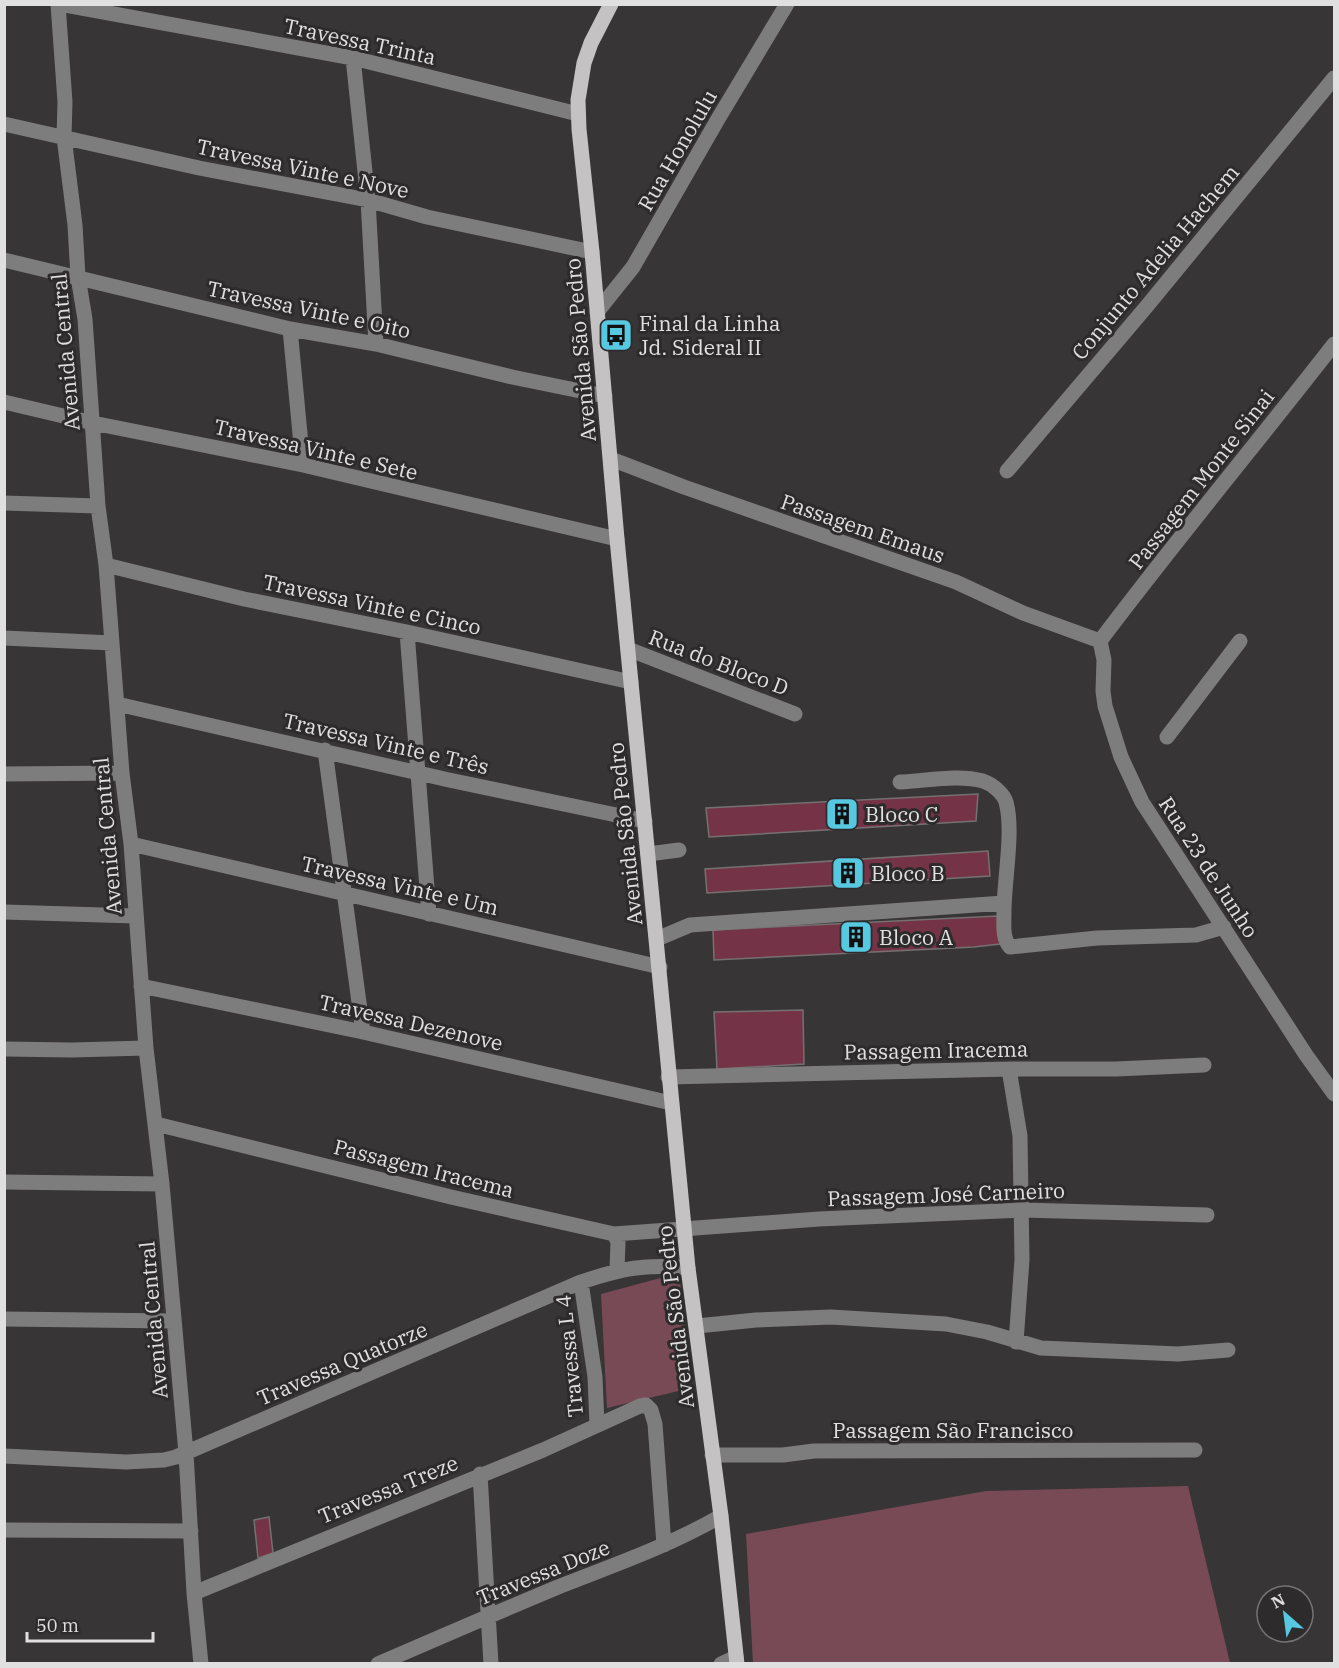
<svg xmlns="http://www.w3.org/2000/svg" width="1339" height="1668" font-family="'IBM Plex Serif',serif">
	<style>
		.green { fill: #784a56 }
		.building { fill: #743346; stroke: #757172; stroke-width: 1.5 }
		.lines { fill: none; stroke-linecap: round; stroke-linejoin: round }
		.minor { stroke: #7e7d7d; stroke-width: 15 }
		.major { stroke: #c5c2c3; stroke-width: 15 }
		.labels { text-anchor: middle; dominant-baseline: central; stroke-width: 6; stroke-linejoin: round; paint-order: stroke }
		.street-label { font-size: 21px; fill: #e1e0e0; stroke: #2e2b2c }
		.poi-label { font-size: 21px; fill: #e1e0e0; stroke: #2e2b2c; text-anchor: start }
	</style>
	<rect width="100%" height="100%" fill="#383536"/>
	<path class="green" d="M679,1273L691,1388L607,1408L601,1294Z
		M1188,1486L1230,1663H753L746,1534L986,1491Z"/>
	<path class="building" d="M978,794L976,821L709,837L706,808Z
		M988,851L990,876L707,893L705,869Z
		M998,916L1000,944L974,947L714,960L713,930Z
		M803,1010L804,1064L717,1069L714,1012Z
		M269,1517L273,1553L258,1558L254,1520Z"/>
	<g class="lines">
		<path class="minor" d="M58,4L65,102L64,137L75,225L78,277L85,319L98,506L106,565L122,773L131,844L146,1048L162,1184L186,1453L194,1593L201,1664
			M60,4L353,58L578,114
			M353,58L368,200L376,344
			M4,124L199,168L368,200L427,217L592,252
			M4,260L290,329L376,344L512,377L605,396
			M597,312L633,267L718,119L787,4
			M290,329L303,465
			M4,402L93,423L303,465L617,539
			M611,459L684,487L956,582L1023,613L1100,641
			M1007,471L1147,306L1334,78
			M4,503L98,506
			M106,565L244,599L407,632L631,682
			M407,632L429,914
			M4,638L112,643
			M1100,641L1104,660L1103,691L1105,706L1121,757L1142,802L1306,1055L1334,1094
			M1100,641C1176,540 1257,443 1334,344
			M628,649L795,714
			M117,704L449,780L645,821
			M1167,737L1240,641
			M325,750L363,1032
			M4,774L122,773
			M900,782C926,781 958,774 983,781C992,784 1003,793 1006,802C1014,831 1004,880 1004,912C1004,924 1002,938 1010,947L1097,938L1196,935L1224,927
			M131,844L660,967
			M648,854L679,850
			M4,912L135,916
			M657,939L690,925L1004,903
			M141,986L363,1032L671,1103
			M4,1049L72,1050L146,1048
			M1009,1069L1020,1136L1022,1260L1016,1342
			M668,1077L1009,1069H1116L1204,1065
			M156,1124L451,1197L614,1234L819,1219L1022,1210L1207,1215
			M4,1182L162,1184
			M614,1234L618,1242L617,1270
			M581,1282L595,1377L597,1425
			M4,1319L174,1321
			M697,1326L756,1320L831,1317L946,1324L987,1332L1041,1348L1178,1354L1228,1350
			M712,1455H783L814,1451L1195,1450
			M4,1456L126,1462L164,1460L176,1457L581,1282C623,1268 644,1264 688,1268
			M480,1474L491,1664
			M4,1530L191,1531
			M194,1593L543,1450L640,1406L646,1405L651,1410L655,1424L664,1545
			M378,1664C438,1638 498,1612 558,1587C614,1565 669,1546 721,1516
			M721,1664L736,1657"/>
		<path class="major" d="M611,4L591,43L584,63L578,100L579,129L592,252L617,539L688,1268L721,1516L737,1664"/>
	</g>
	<defs>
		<g id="bus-square" transform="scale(1.725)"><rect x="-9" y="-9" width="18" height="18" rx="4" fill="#56c9e1" stroke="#2e2b2c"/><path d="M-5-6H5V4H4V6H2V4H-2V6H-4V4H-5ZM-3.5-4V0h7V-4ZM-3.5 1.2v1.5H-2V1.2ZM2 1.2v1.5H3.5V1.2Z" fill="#111"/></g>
		<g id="building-square" transform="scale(1.725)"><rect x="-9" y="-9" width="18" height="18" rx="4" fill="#56c9e1" stroke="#2e2b2c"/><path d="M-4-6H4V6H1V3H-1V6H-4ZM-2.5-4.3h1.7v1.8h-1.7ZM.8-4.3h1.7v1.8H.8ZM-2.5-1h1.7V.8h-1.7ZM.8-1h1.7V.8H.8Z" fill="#111"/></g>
	</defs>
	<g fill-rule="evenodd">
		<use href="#bus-square" x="616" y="335"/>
		<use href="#building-square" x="842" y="814"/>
		<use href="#building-square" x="848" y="873"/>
		<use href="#building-square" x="856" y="937"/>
	</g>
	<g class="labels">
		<g class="street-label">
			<text transform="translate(360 41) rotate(12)">Travessa Trinta</text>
			<text transform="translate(677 150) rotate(-60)">Rua Honolulu</text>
			<text transform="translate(303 168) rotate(12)">Travessa Vinte e Nove</text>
			<text transform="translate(1155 262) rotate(-50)">Conjunto Adelia Hachem</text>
			<text transform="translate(309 309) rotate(12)">Travessa Vinte e Oito</text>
			<text transform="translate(580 350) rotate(-95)">Avenida São Pedro</text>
			<text transform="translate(65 352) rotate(-95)">Avenida Central</text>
			<text transform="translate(316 449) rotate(13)">Travessa Vinte e Sete</text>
			<text transform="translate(1201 479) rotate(-52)">Passagem Monte Sinai</text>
			<text transform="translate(863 528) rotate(19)">Passagem Emaus</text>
			<text transform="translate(372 604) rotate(12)">Travessa Vinte e Cinco</text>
			<text transform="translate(719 662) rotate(21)">Rua do Bloco D</text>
			<text transform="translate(386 743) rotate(13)">Travessa Vinte e Três</text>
			<text transform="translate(625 834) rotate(-96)">Avenida São Pedro</text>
			<text transform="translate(107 836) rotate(-95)">Avenida Central</text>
			<text transform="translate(1209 867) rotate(57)">Rua 23 de Junho</text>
			<text transform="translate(400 885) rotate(13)">Travessa Vinte e Um</text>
			<text transform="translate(411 1022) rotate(13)">Travessa Dezenove</text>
			<text transform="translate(936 1050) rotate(-1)">Passagem Iracema</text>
			<text transform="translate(424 1168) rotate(14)">Passagem Iracema</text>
			<text transform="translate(946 1194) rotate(-2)">Passagem José Carneiro</text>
			<text transform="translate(675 1317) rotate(-97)">Avenida São Pedro</text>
			<text transform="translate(153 1320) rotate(-95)">Avenida Central</text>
			<text transform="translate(569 1356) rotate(-96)">Travessa L 4</text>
			<text transform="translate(342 1363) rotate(-23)">Travessa Quatorze</text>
			<text x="953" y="1430">Passagem São Francisco</text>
			<text transform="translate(388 1489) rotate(-22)">Travessa Treze</text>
			<text transform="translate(543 1572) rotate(-22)">Travessa Doze</text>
		</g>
		<g class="poi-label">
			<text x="639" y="323">Final da Linha<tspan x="639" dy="24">Jd. Sideral II</tspan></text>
			<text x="865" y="814">Bloco C</text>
			<text x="871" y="873">Bloco B</text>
			<text x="879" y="937">Bloco A</text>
		</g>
	</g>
	<rect width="1339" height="1668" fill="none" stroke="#e1e0e0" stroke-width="12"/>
	<g transform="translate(1285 1614) rotate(332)"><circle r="28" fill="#2e2b2c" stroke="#767374" stroke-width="1.5"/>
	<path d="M0-4.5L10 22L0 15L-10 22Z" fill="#56c9e1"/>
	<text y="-9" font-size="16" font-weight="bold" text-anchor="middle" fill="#e1e0e0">N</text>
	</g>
	<path d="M27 1632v9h126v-9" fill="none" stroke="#e1e0e0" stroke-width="3"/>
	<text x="36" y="1632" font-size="18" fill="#e1e0e0" stroke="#2e2b2c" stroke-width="4.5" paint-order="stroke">50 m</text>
</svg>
